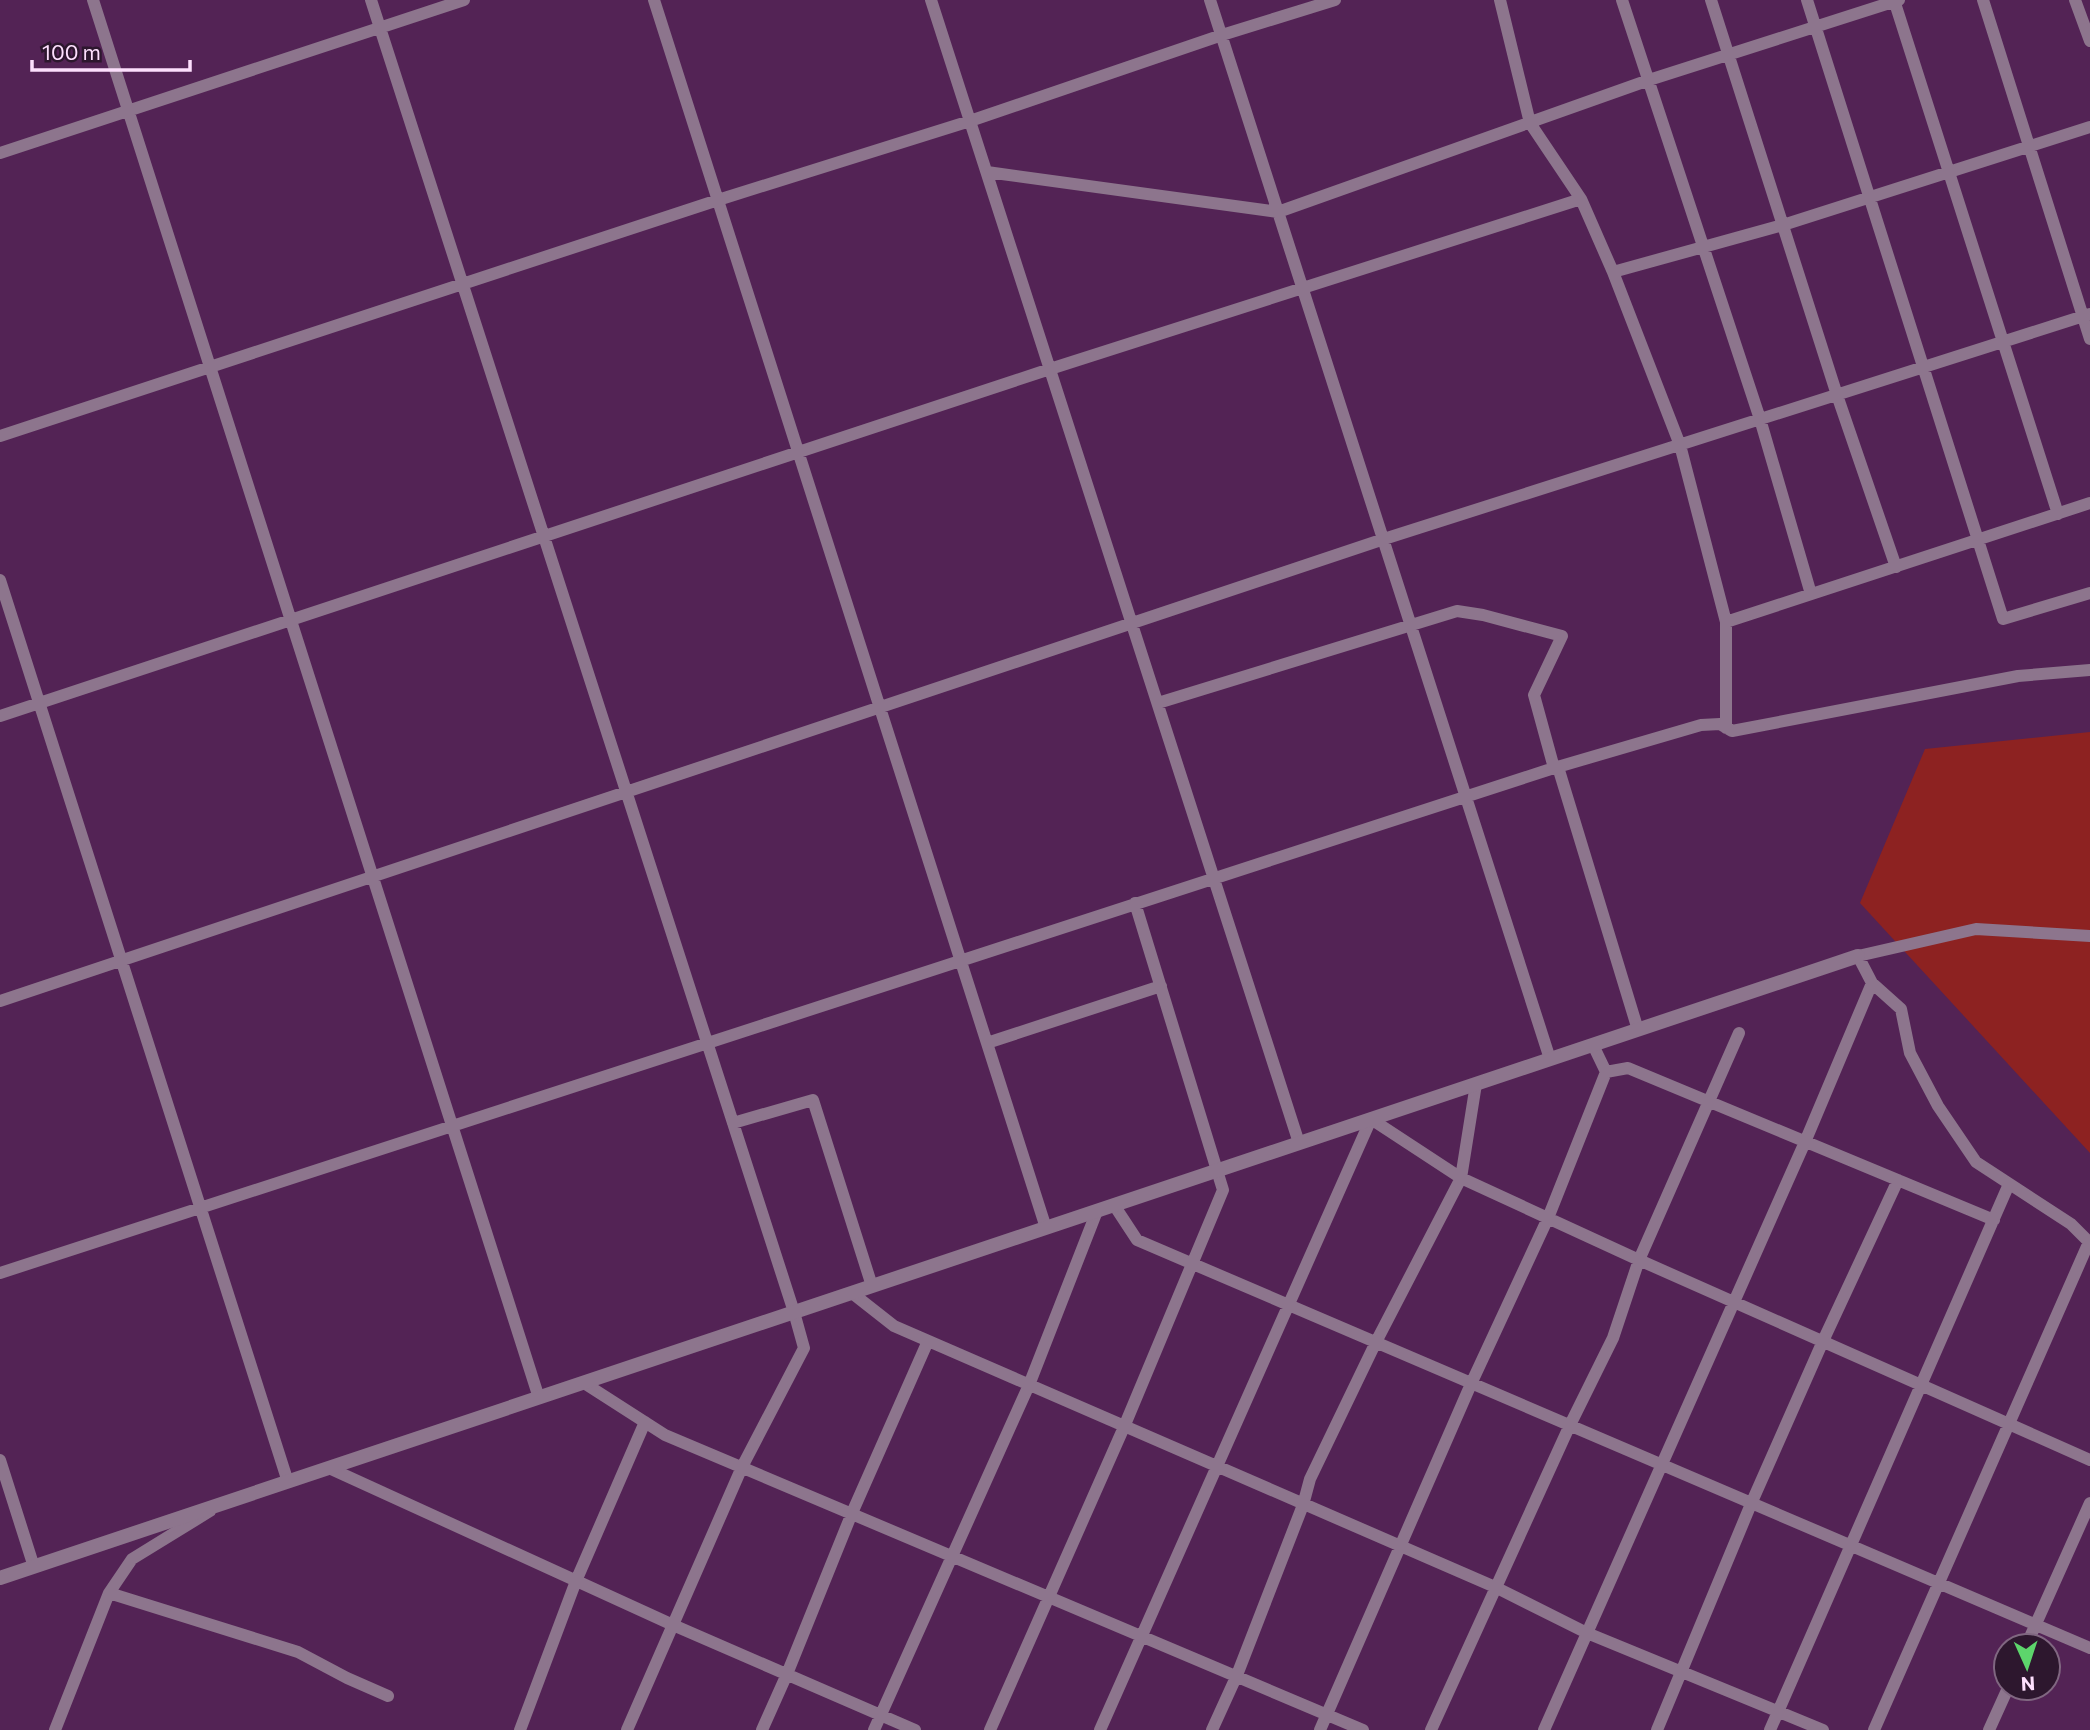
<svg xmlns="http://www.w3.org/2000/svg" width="2090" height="1730" font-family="Commissioner,sans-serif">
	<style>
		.green { fill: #8d2221 }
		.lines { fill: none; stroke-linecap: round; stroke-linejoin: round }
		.minor { stroke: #8d758d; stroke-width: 12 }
		.tertiary { stroke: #8d758d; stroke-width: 14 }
	</style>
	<rect width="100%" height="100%" fill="#532355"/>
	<path class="green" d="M2090,732V1153L1860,903L1925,749Z"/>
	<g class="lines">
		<path class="minor" d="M93,0L539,1398
			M371,0L794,1312L804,1348L742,1467L627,1730
			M654,0L1046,1228
			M931,0L1299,1143
			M1210,0L1550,1059
			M1500,0L1530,123L1581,199L1613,272L1680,445L1726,622V728
			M1622,0L1760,419L1811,594
			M1711,0L1837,395L1896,567
			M1807,0L2003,619L2090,593
			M1894,0L2058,514
			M1983,0L2090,339
			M2075,0L2090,41
			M0,153L464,0
			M987,172L1278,212L1649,80L1899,0
			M1613,272L1783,225L2090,127
			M0,436L718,200L970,121L1222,35L1335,0
			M0,580L288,1482
			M1726,622L2090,503
			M1158,703L1457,611L1483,615L1562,636L1534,695L1554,768L1701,725L1720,724L1732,731L2018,676L2090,670
			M0,716L1050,369L1581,199
			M1558,767L1638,1030
			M2090,936L1976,929L1858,956L1872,983L1901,1009L1910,1053L1938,1106L1976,1162L2071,1224L2090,1243
			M0,1001L1384,539L2090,314
			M987,1043L1161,986
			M1606,1072L1628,1068L1994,1220
			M733,1123L813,1100L872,1286
			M1114,1205L1137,1240L2090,1648
			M0,1273L1554,768
			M852,1293L894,1326L1495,1587L1587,1633L1823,1730
			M584,1383L665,1435L1363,1730
			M0,1460L34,1567
			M329,1468L673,1625L915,1730
			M210,1511L132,1559L109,1593L298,1652L347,1678L388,1696
			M2026,1646L2090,1503
			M55,1730L109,1593
			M520,1730L576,1581L645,1422
			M762,1730L787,1674L852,1513L928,1341
			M874,1730L1029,1385L1097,1211
			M990,1730L1124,1427L1223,1190L1135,903
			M1100,1730L1371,1119L1461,1178L1639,1260L2090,1460
			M1212,1730L1237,1675L1303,1505L1310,1479L1376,1342L1461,1178L1476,1084
			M1320,1730L1471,1384L1548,1218L1606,1072L1593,1045
			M1431,1730L1569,1427L1613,1338L1639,1260L1739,1033
			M1544,1730L1805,1142L1872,983
			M1657,1730L1751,1504L1823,1341L1898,1180
			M1770,1730L2009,1184
			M1874,1730L2089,1242
			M1989,1730L2008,1688"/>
		<path class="tertiary" d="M0,1578L1858,956"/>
	</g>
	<g transform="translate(2027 1667) rotate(177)"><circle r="33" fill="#2d172e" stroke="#806781" stroke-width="2"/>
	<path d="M0-5L12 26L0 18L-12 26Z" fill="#5dd56c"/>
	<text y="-10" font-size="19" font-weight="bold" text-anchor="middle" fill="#fddffd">N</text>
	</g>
	<path d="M32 60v10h158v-10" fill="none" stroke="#fddffd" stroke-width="3.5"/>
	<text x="42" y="60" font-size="21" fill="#fddffd" stroke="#2d172e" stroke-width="5" paint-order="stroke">100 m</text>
</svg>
